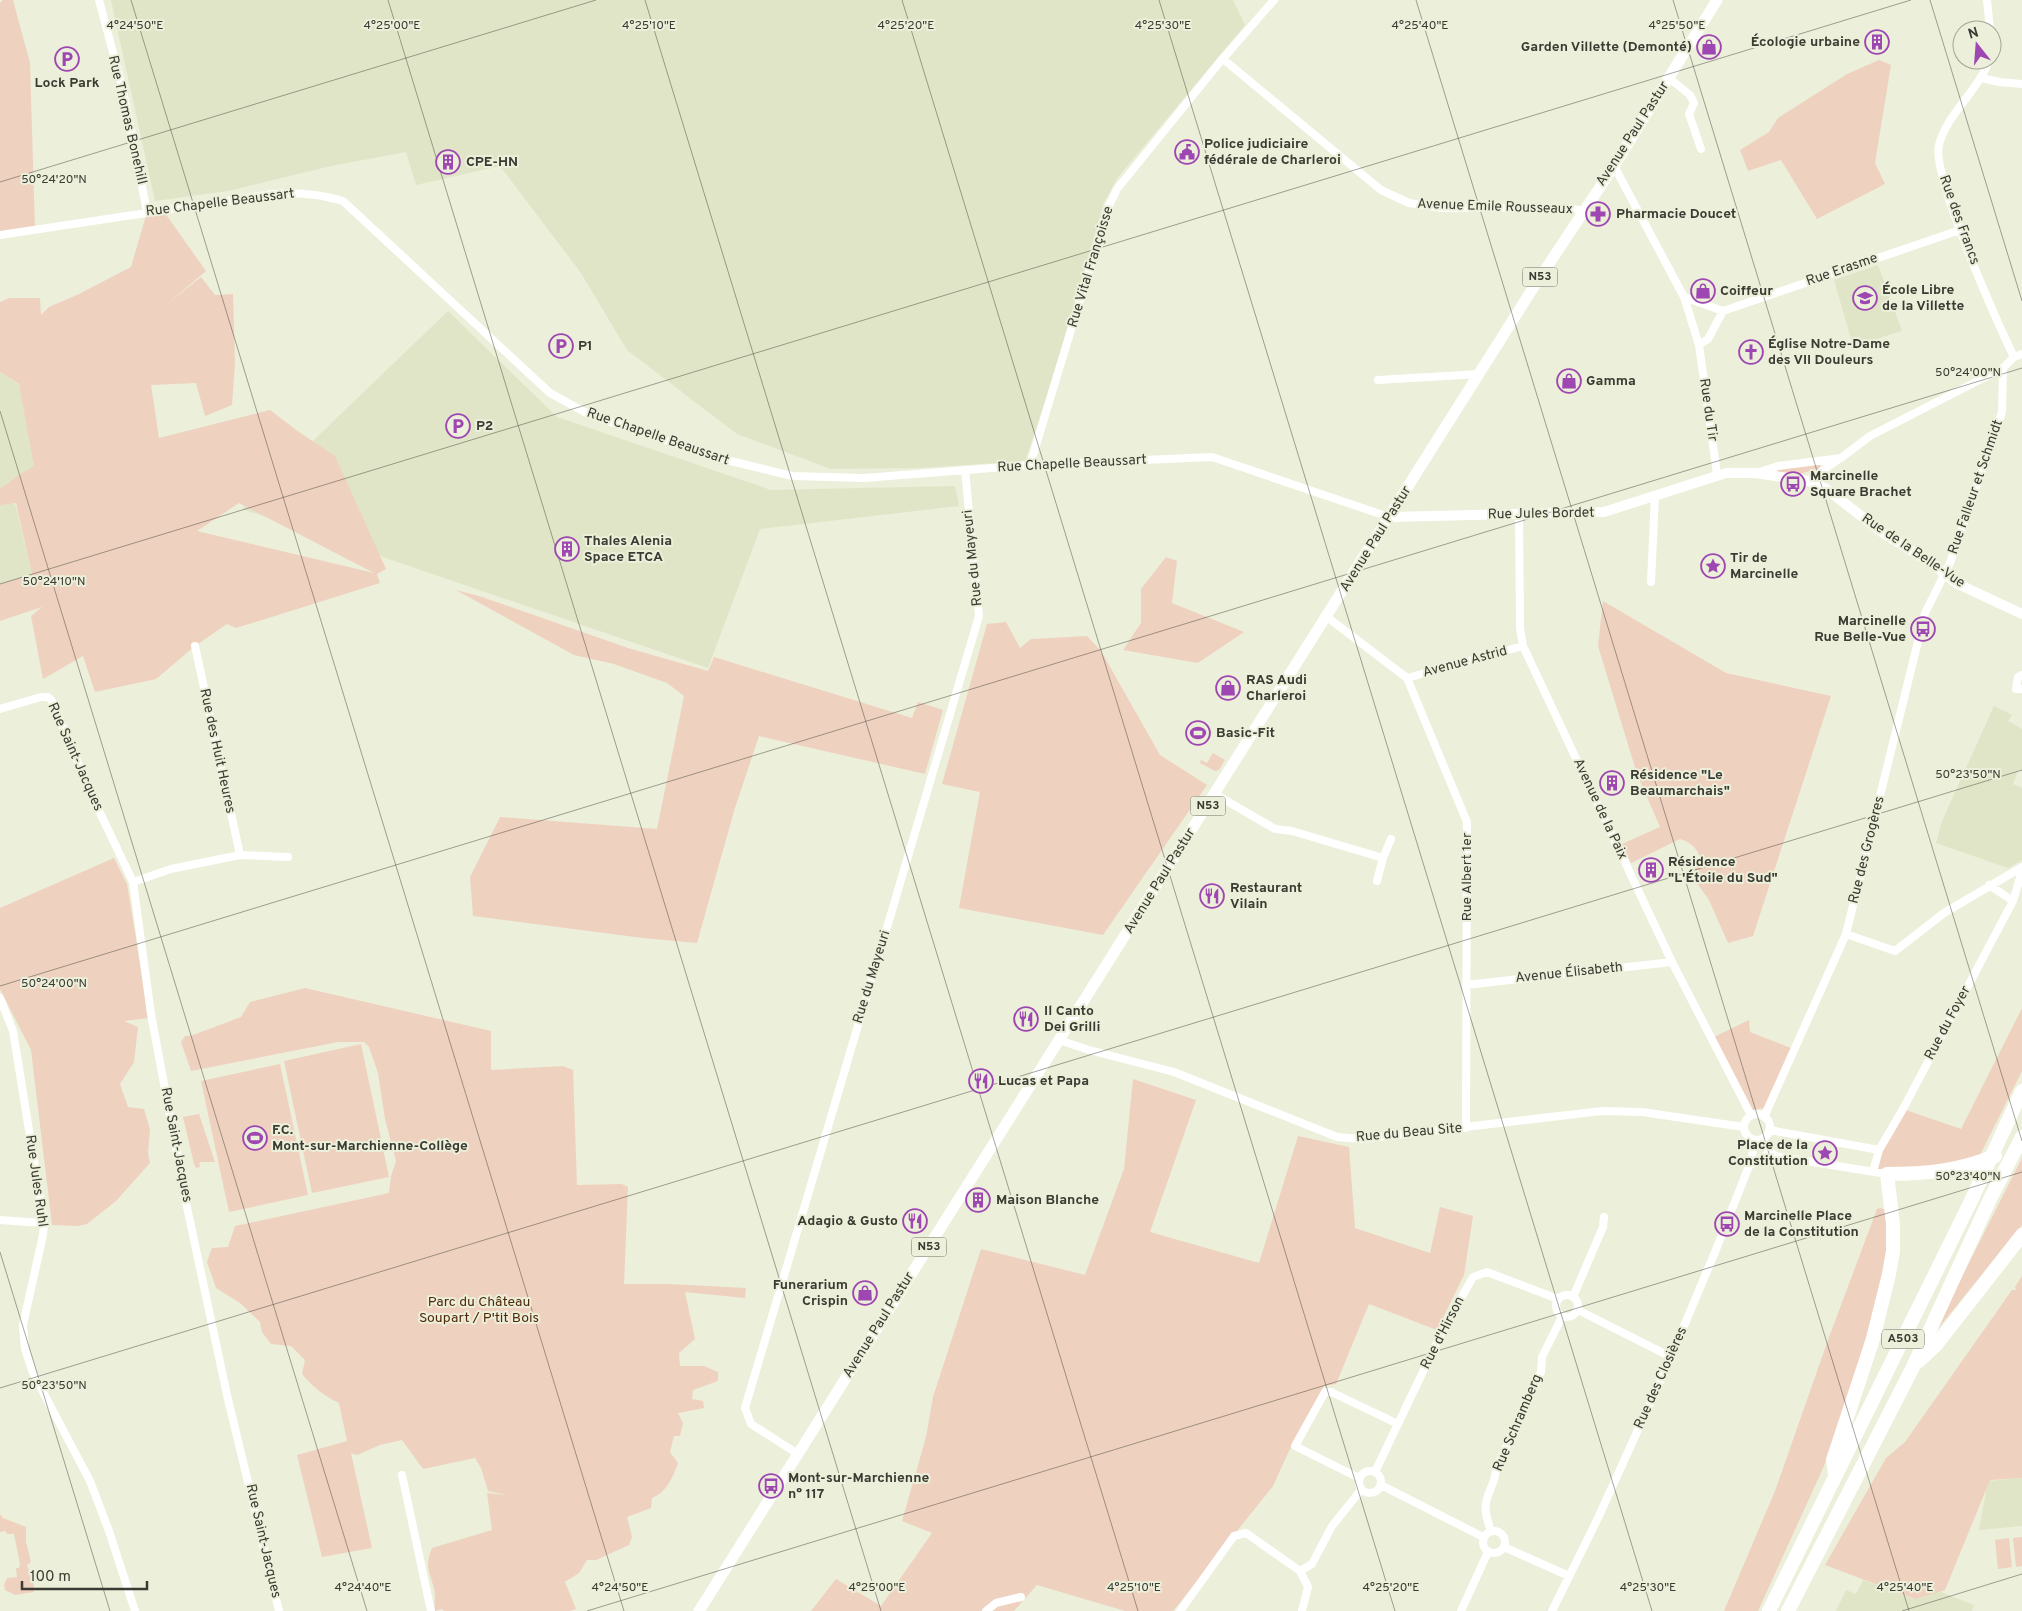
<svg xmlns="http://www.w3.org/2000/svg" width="2022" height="1611" font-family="Overpass,sans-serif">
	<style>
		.built { fill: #e1e5c7 }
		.green { fill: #efd1c0; fill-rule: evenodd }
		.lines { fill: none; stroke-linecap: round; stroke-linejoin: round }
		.street { stroke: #fff; stroke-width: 8 }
		.secondary { stroke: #fff; stroke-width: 10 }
		.primary { stroke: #fff; stroke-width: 11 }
		.highway { stroke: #fff; stroke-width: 14 }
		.ticks { fill: none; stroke: #3a3b32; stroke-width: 1; stroke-opacity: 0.45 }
		.labels { text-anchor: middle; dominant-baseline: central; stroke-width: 4; stroke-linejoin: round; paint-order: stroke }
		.shield { fill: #ecefd9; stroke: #6f7164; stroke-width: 1 }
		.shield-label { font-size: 12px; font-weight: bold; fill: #3a3b32 }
		.poi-label { font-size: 14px; font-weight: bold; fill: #3a3b32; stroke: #ecefd9; text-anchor: start }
		.street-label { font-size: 14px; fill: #3a3b32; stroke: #ecefd9 }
		.park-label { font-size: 14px; fill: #51280a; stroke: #ecefd9 }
		.ticks-label { font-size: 12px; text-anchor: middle; fill: #3a3b32; stroke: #ecefd9; stroke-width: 4; stroke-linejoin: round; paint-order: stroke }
	</style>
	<rect width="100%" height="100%" fill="#ecefd9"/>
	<path class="built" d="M111,0H1233L1245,25L1118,177L1104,202L1053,378L1025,461L918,468L831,469L737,434L627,350L581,273L500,166L416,185L406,152L331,166L228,191L155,201Z
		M1878,265L1902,331L1853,346L1834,280Z
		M448,311L557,417L771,490L955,486L959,506L760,529L708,668L242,509Z
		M0,372L18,384L26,393L41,464L6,490L16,507L32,574L0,584Z
		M1994,706L2012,715L2008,721L2022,729V771L2018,770L2013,784L2022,788V860L2008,868L1936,843L1942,821Z
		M2022,1478V1526L1979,1530L1988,1481Z
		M1863,1580L1914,1599L1936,1590L1974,1605L1972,1611H1836L1846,1590L1856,1594Z"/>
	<path class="green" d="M3,0H13L30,63L35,229L0,234V3Z
		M1879,60L1891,65L1875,163L1885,184L1817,219L1781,160L1748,171L1740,150L1769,132L1778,118L1847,74Z
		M162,209L206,271L167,304L201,277L215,295L233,294L235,362L232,405L205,416L196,383L151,385L159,438L270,410L299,432L335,456L386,569L377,574L380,583L236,628L227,624L195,646L156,679L95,692L83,656L43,679L31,616L42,607L0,621V584L32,574L16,503L0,505V489L19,475L34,466L19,384L0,372V302L9,298H40L41,315L49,307L79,294L131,267L147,212ZM239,503L374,573L197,531Z
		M1819,463L1821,468L1799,474L1778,472L1777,470Z
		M1166,557L1177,561L1172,603L1244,632L1198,663L1123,650L1141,623V589Z
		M456,590L482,597L628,648L708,671L714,657L912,718L918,702L943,710L925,774L759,736L734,811L697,943L643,938L473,916L470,877L500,817L657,829L684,696L667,683L614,664L574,655Z
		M1603,601L1726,673L1831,696L1753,936L1728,943L1709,900L1688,871L1701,864C1699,850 1693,843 1680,839L1631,863L1622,844L1660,827L1637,774L1598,646Z
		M1006,622L1020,648L1031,639L1087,636L1101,651L1160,755L1207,785L1103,935L959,908L980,792L942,784L987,624Z
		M1213,753L1225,760L1219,770L1215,771L1200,763L1201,760L1207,763Z
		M114,858L127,884L149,1018L124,1021L138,1027L134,1062L120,1084L128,1107L144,1109L150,1129L148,1153L150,1163L116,1201L87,1224L77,1226L52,1225L31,1050L0,989V908Z
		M305,988L491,1031V1070L563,1066L573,1070L577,1185L622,1184L628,1187L624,1284H668L746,1288L745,1298L685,1292L695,1339L679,1353L680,1366H704L718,1372V1381L693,1390L692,1399L703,1401L704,1408L678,1413L683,1423L680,1436H674L670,1452L678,1463C673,1477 667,1492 652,1498L651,1508L627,1517L632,1537L629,1545L596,1560H587L579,1573L565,1582L576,1609L570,1611H444L442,1609L435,1611C434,1605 435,1600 435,1594C432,1574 423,1570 432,1548L492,1530L487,1493L506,1495L488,1491L481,1468L475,1458L423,1469L402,1440L380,1445L357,1455L351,1453L372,1548L322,1557L297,1455L347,1441L339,1403C324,1396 313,1387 302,1374L305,1360L291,1346L271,1344L262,1332L260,1322L240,1303L216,1288L207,1262L212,1248L228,1247L235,1226L389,1193L391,1176L396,1161L385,1119L378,1073L369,1047L364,1042H338L191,1071L181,1042L185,1036L193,1035L241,1017L250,1002Z
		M2022,1008V1071L1980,1155L1944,1164L1873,1172L1879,1150L1903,1109L1961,1129Z
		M1749,1020L1750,1032L1791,1048L1764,1108L1752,1110L1714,1037Z
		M361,1044L389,1177L312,1193L284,1061Z
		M280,1064L308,1195L229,1212L201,1081Z
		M1133,1079L1196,1100L1150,1232L1259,1263L1298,1136L1349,1147L1355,1228L1430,1253L1440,1207L1473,1216L1464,1275L1437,1330L1369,1304L1336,1384L1324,1386L1289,1451L1273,1486L1173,1611H1125L1037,1585L1014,1611H811L836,1579L881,1606L932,1533L902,1521L926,1437L933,1397L981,1249L1085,1275L1124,1169Z
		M199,1114L215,1162H199L200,1167L196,1168L194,1164L183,1117Z
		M2022,1158V1225L1932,1336Z
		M1880,1208L1886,1210L1890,1253L1856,1372L1824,1466L1758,1611H1724L1775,1491L1828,1340L1877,1209Z
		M2022,1276V1478L1990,1480L1945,1590L1915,1599L1825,1565L1886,1458L1905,1442L2012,1290H2016L2015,1287Z
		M0,1514L3,1518L26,1527V1542L31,1562L27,1565L31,1576H33L34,1592L15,1595L5,1590L4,1585L7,1578L17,1577L16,1568H19L20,1564L14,1534H7L5,1531L0,1532Z
		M2022,1537V1566L2016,1567L2013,1538Z
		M2009,1538L2012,1567L1998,1569L1995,1540Z"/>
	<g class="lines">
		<path class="street" d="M99,0L123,90L147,212
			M1987,0L1990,30
			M1989,60C1978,92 1947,113 1939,145C1931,174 1998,325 2014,357
			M1219,63L1223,59L1381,190L1409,203L1442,208H1569L1583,211
			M1669,78L1690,95L1694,103L1689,114L1701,149
			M1982,78L1999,82L2022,84
			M1614,166L1684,297L1699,345L1708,339L1723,311L1684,297
			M0,235L273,194C298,192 319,194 343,201L550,393L590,415L718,458L792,476L864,478L1030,465L1212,457L1389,517
			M1723,311L1960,230
			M1699,345L1717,474
			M1378,380L1479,374
			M1030,465L1108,208L1117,189L1219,63L1274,0
			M1756,473L1778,466L1841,458L1870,436L2003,368L2014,357L2022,354
			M1808,481L1839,459
			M1519,514L1520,628L1523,646L1672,962L1751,1115
			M1651,582L1655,496
			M1327,617L1407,678L1467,822L1466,1128
			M195,646L240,855
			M2022,675L2018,677L2016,689H2022
			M1407,678L1523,646
			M0,709L41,697H48L52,701L92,796L133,882L151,1014L187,1207L227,1395L279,1611
			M1215,794L1275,829L1292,831L1383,858
			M1377,881L1383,858L1391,839
			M133,882L171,869L240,855L288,857
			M1989,885L2013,901
			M1846,934L1895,951L1944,913L2022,867
			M1466,985L1672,962
			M0,998L13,1031L44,1223L43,1235L23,1325L25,1349L33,1373L90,1481L109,1531L135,1611
			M1059,1040L1089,1050L1174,1072L1337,1137L1362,1139L1602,1111L1642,1112L1744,1127
			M1744 1127a13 13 0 1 1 26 0a13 13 0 1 1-26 0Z
			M1764,1117L1846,934L1925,613L1950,563L2002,412L2003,368
			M1770,1130L1879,1150
			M1760,1140L1764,1146L1775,1156L1887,1174
			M1749,1166L1765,1156H1775
			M1873,1172L1879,1150L1903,1109L2013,901L2022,871
			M0,1220L44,1223
			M1556 1306a11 11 0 1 1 22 0a11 11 0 1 1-22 0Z
			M1573,1297L1603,1227L1604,1217
			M1578,1310L1671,1357
			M798,1454L751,1424L745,1408L979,616L965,470
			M1359 1482a11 11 0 1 1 22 0a11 11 0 1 1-22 0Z
			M1375,1472L1441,1334L1473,1277L1487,1272L1558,1299
			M402,1475L431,1611
			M1359,1478L1295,1446L1325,1392H1331L1398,1424
			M1381,1485L1483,1537
			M1483 1542a11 11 0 1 1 22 0a11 11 0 1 1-22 0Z
			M1491,1531C1488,1522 1484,1512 1486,1503C1488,1491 1496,1481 1496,1469L1541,1372L1542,1357L1562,1317
			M1504,1547L1569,1576
			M986,1611L996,1603L1021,1597
			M1180,1611L1234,1536L1246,1533L1300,1571
			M1302,1611L1308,1587L1300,1571L1312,1564L1332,1526L1361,1490
			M1461,1611L1488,1552
			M1552,1611L1598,1518L1671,1357L1715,1252L1749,1166L1756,1140"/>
		<path class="secondary" d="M1389,517L1604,512L1726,473H1755L1808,481L1825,488L1883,533L1931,563L1956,583L2022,614"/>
		<path class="primary" d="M699,1611L1533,288L1614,166L1717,0"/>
		<path class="highway" d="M1919,1361L1936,1345L2022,1235
			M1835,1473L1833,1460L1873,1339L1889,1274L1893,1251V1224L1887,1174C1925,1174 1959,1171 1995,1156
			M1769,1611L1970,1203L2022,1091
			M1788,1611L1912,1369L1990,1199L2022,1137"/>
	</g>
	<path class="ticks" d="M131,0L624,1611M388,0L881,1611M645,0L1138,1611M902,0L1395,1611M1159,0L1652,1611M1416,0L1909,1611M1673,0L2022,1141M1930,0L2022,301M0,182L596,0M0,411L367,1611M0,584L1911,0M0,986L2022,368M0,1252L110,1611M0,1388L2022,770M587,1611L2022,1172M1902,1611L2022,1574"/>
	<defs>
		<g id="building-ring" transform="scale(1.25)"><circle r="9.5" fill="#ecefd9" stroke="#9e46b2" stroke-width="1.5"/><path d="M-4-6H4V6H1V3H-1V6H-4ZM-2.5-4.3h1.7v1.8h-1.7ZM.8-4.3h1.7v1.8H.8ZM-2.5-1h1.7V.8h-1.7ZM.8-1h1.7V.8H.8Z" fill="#9e46b2"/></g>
		<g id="shop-ring" transform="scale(1.25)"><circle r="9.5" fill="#ecefd9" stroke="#9e46b2" stroke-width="1.5"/><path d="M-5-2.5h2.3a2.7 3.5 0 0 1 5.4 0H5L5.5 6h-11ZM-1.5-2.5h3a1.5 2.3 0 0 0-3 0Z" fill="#9e46b2"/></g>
		<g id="parking-ring" transform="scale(1.25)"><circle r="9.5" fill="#ecefd9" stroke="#9e46b2" stroke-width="1.5"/><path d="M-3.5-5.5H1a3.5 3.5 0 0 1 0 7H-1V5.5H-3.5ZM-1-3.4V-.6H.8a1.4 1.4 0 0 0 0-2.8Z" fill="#9e46b2"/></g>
		<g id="civic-ring" transform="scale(1.25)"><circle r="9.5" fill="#ecefd9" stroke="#9e46b2" stroke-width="1.5"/><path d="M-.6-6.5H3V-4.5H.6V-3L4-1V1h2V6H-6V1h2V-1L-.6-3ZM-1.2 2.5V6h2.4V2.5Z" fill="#9e46b2"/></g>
		<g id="pharmacy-ring" transform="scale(1.25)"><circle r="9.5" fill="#ecefd9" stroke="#9e46b2" stroke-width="1.5"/><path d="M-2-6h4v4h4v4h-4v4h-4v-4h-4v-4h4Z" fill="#9e46b2"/></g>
		<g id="school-ring" transform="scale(1.25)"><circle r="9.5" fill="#ecefd9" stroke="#9e46b2" stroke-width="1.5"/><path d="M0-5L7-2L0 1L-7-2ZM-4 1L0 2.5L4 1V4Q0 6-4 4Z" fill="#9e46b2"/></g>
		<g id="church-ring" transform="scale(1.25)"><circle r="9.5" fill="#ecefd9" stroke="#9e46b2" stroke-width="1.5"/><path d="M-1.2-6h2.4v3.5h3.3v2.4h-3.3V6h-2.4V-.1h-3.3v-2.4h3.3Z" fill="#9e46b2"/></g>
		<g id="bus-ring" transform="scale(1.25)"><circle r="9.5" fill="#ecefd9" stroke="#9e46b2" stroke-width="1.5"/><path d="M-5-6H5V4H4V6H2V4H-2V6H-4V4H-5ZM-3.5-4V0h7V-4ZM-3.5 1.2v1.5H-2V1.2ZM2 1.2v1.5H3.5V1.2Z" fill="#9e46b2"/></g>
		<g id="sight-ring" transform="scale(1.25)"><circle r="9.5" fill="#ecefd9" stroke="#9e46b2" stroke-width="1.5"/><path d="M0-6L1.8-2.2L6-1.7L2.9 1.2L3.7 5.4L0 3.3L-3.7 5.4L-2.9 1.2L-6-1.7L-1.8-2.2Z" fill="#9e46b2"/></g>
		<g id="stadium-ring" transform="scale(1.25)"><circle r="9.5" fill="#ecefd9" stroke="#9e46b2" stroke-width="1.5"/><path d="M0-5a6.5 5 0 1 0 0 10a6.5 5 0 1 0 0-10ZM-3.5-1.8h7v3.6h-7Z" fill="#9e46b2"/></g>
		<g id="restaurant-ring" transform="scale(1.25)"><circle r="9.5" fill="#ecefd9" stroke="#9e46b2" stroke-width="1.5"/><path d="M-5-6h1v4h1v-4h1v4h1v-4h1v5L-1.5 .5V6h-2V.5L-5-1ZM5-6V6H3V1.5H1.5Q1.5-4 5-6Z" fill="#9e46b2"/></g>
	</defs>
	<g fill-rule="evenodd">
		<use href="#building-ring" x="1877" y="42"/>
		<use href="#shop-ring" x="1709" y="47"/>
		<use href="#parking-ring" x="67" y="59"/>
		<use href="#civic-ring" x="1187" y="152"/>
		<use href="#building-ring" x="448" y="162"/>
		<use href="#pharmacy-ring" x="1598" y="214"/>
		<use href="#shop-ring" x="1703" y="291"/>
		<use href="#school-ring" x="1865" y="298"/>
		<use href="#parking-ring" x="561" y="346"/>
		<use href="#church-ring" x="1751" y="352"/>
		<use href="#shop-ring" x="1569" y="381"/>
		<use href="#parking-ring" x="458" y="426"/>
		<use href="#bus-ring" x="1793" y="484"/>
		<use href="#building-ring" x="567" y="549"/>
		<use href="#sight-ring" x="1713" y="566"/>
		<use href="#bus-ring" x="1923" y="629"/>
		<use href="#shop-ring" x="1228" y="688"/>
		<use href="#stadium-ring" x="1198" y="733"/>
		<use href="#building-ring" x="1612" y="783"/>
		<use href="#building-ring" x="1651" y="870"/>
		<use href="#restaurant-ring" x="1212" y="896"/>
		<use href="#restaurant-ring" x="1026" y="1019"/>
		<use href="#restaurant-ring" x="981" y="1081"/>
		<use href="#stadium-ring" x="255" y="1138"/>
		<use href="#sight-ring" x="1825" y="1153"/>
		<use href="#building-ring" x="978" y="1200"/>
		<use href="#restaurant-ring" x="915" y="1221"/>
		<use href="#bus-ring" x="1727" y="1224"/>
		<use href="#shop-ring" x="865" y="1293"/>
		<use href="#bus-ring" x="771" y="1486"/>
	</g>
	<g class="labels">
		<g class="shield">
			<rect x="1522.5" y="267.5" width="35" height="19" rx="4"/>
			<rect x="1190.5" y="796.5" width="35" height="19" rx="4"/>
			<rect x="911.5" y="1237.5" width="35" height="19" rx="4"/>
			<rect x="1882" y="1329.5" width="42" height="19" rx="4"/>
		</g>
		<g class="shield-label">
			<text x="1540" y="277">N53</text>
			<text x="1208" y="806">N53</text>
			<text x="929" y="1247">N53</text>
			<text x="1903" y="1339">A503</text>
		</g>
		<g class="poi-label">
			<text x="1860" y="42" text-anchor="end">Écologie urbaine</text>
			<text x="1692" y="47" text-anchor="end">Garden Villette (Demonté)</text>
			<text x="67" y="83" text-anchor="middle">Lock Park</text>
			<text x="1204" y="144">Police judiciaire<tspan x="1204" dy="16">fédérale de Charleroi</tspan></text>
			<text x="466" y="162">CPE-HN</text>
			<text x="1616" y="214">Pharmacie Doucet</text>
			<text x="1882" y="290">École Libre<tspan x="1882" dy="16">de la Villette</tspan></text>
			<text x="1720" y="291">Coiffeur</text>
			<text x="1768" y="344">Église Notre-Dame<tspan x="1768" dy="16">des VII Douleurs</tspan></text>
			<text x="578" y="346">P1</text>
			<text x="1586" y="381">Gamma</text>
			<text x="476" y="426">P2</text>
			<text x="1810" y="476">Marcinelle<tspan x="1810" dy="16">Square Brachet</tspan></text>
			<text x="584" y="541">Thales Alenia<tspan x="584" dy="16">Space ETCA</tspan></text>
			<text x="1730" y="558">Tir de<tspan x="1730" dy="16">Marcinelle</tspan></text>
			<text x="1906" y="621" text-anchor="end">Marcinelle<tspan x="1906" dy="16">Rue Belle-Vue</tspan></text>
			<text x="1246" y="680">RAS Audi<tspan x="1246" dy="16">Charleroi</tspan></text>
			<text x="1216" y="733">Basic-Fit</text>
			<text x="1630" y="775">Résidence "Le<tspan x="1630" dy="16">Beaumarchais"</tspan></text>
			<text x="1668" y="862">Résidence<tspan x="1668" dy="16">"L'Étoile du Sud"</tspan></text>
			<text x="1230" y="888">Restaurant<tspan x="1230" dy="16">Vilain</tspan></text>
			<text x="1044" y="1011">Il Canto<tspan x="1044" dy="16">Dei Grilli</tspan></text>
			<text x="998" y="1081">Lucas et Papa</text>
			<text x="272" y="1130">F.C.<tspan x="272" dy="16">Mont-sur-Marchienne-Collège</tspan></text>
			<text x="1808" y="1145" text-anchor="end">Place de la<tspan x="1808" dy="16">Constitution</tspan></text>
			<text x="996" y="1200">Maison Blanche</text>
			<text x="1744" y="1216">Marcinelle Place<tspan x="1744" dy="16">de la Constitution</tspan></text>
			<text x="898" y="1221" text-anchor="end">Adagio &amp; Gusto</text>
			<text x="848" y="1285" text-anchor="end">Funerarium<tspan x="848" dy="16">Crispin</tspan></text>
			<text x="788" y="1478">Mont-sur-Marchienne<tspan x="788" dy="16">n° 117</tspan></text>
		</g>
		<g class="street-label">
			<text transform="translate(127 120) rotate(77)">Rue Thomas Bonehill</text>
			<text transform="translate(1633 134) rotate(-57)">Avenue Paul Pastur</text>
			<text transform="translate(220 203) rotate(-7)">Rue Chapelle Beaussart</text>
			<text transform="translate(1495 207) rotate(2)">Avenue Emile Rousseaux</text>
			<text transform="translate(1959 220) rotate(70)">Rue des Francs</text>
			<text transform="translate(1091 267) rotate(-73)">Rue Vital Françoisse</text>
			<text transform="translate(1842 270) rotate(-19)">Rue Erasme</text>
			<text transform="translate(1708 410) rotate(82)">Rue du Tir</text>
			<text transform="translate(658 437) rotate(19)">Rue Chapelle Beaussart</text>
			<text transform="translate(1072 464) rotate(-3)">Rue Chapelle Beaussart</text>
			<text transform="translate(1976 487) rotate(-71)">Rue Falleur et Schmidt</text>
			<text transform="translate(1541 514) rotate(-1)">Rue Jules Bordet</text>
			<text transform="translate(1376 539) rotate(-58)">Avenue Paul Pastur</text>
			<text transform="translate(1913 551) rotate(34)">Rue de la Belle-Vue</text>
			<text transform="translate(973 558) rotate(-96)">Rue du Mayeuri</text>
			<text transform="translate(1465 662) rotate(-15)">Avenue Astrid</text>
			<text transform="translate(217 751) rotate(78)">Rue des Huit Heures</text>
			<text transform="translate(75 757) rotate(66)">Rue Saint-Jacques</text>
			<text transform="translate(1600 809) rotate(65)">Avenue de la Paix</text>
			<text transform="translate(1867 850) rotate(-76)">Rue des Grogères</text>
			<text transform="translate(1467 877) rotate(-90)">Rue Albert 1er</text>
			<text transform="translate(1160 881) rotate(-58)">Avenue Paul Pastur</text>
			<text transform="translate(1569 973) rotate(-6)">Avenue Élisabeth</text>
			<text transform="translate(872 977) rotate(-73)">Rue du Mayeuri</text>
			<text transform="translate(1948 1023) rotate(-62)">Rue du Foyer</text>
			<text transform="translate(1409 1133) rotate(-5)">Rue du Beau Site</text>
			<text transform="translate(176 1145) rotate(79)">Rue Saint-Jacques</text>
			<text transform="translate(36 1181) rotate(82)">Rue Jules Ruhl</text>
			<text transform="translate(879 1325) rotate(-58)">Avenue Paul Pastur</text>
			<text transform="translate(1443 1333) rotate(-63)">Rue d'Hirson</text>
			<text transform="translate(1661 1378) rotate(-66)">Rue des Closières</text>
			<text transform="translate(1518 1423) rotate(-67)">Rue Schramberg</text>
			<text transform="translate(263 1541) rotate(77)">Rue Saint-Jacques</text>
		</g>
		<g class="park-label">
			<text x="479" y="1302">Parc du Château<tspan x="479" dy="16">Soupart / P'tit Bois</tspan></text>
		</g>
	</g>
	<g class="ticks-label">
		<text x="135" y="29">4°24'50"E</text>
		<text x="392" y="29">4°25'00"E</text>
		<text x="649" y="29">4°25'10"E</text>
		<text x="906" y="29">4°25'20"E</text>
		<text x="1163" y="29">4°25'30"E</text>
		<text x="1420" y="29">4°25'40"E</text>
		<text x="1677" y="29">4°25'50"E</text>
		<text x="54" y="183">50°24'20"N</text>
		<text x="1968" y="376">50°24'00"N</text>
		<text x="54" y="585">50°24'10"N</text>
		<text x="1968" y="778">50°23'50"N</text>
		<text x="54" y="987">50°24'00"N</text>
		<text x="1968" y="1180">50°23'40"N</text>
		<text x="54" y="1389">50°23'50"N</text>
		<text x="363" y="1591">4°24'40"E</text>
		<text x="620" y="1591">4°24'50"E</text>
		<text x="877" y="1591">4°25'00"E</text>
		<text x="1134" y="1591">4°25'10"E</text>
		<text x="1391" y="1591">4°25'20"E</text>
		<text x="1648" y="1591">4°25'30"E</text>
		<text x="1905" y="1591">4°25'40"E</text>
	</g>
	<g transform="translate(1977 45) rotate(343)"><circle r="24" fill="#ecefd9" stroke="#a5a796"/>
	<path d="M0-4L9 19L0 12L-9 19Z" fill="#9e46b2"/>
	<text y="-8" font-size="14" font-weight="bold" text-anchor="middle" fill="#3a3b32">N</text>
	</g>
	<path d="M22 1581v8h125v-8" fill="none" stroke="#3a3b32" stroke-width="2.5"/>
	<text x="30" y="1581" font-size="15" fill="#3a3b32" stroke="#ecefd9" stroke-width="4" paint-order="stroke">100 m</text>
</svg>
